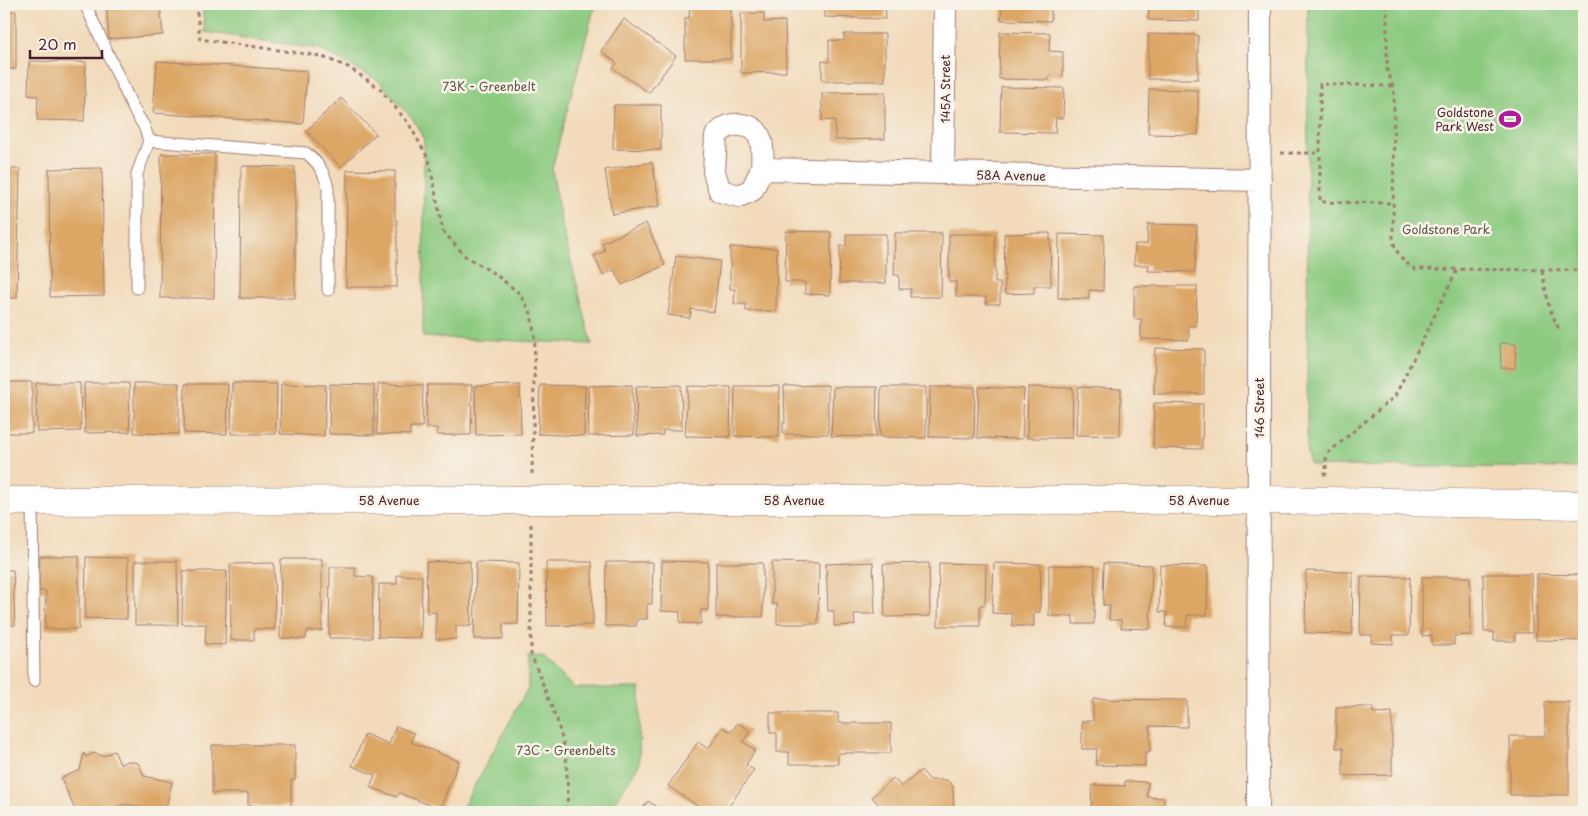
<svg xmlns="http://www.w3.org/2000/svg" width="1588" height="816" font-family="'Playpen Sans',sans-serif">
	<style>
		.green { fill: #8cca80; stroke: #6b7456 }
		.building { fill: #dca665 }
		.lines { fill: none; stroke-linecap: round; stroke-linejoin: round }
		.service-casing { stroke: #9e7c72; stroke-width: 13 }
		.minor-casing { stroke: #9e7c72; stroke-width: 24 }
		.tertiary-casing { stroke: #9e7c72; stroke-width: 29 }
		.path { stroke: #9e7c72; stroke-width: 3; stroke-dasharray: 4 4; stroke-linecap: butt }
		.service { stroke: #fff; stroke-width: 11 }
		.minor { stroke: #fff; stroke-width: 22 }
		.tertiary { stroke: #fff; stroke-width: 28 }
		.labels { text-anchor: middle; dominant-baseline: central; stroke-width: 5; stroke-linejoin: round; paint-order: stroke }
		.park-label { font-size: 12px; fill: #5e5244; stroke: #f7f3e8 }
		.street-label { font-size: 12px; fill: #4a1f2b; stroke: #f7f3e8 }
		.poi-label { font-size: 12px; fill: #4a1f2b; stroke: #f7f3e8; text-anchor: end }
	</style>
	<rect width="100%" height="100%" fill="#f7f3e8"/>
	<filter id="ink" filterUnits="userSpaceOnUse"><feTurbulence type="fractalNoise" baseFrequency=".02" numOctaves="2"/><feDisplacementMap in="SourceGraphic" scale="10" xChannelSelector="R" yChannelSelector="G"/><feConvolveMatrix kernelMatrix="1 2 1 2 8 2 1 2 1" color-interpolation-filters="sRGB"/></filter>
	<filter id="wash" filterUnits="userSpaceOnUse"><feTurbulence type="fractalNoise" baseFrequency=".0096" numOctaves="4" result="noise"/><feDisplacementMap in="SourceGraphic" scale="20" xChannelSelector="R" yChannelSelector="G"/><feGaussianBlur stdDeviation="1.12" result="paint"/><feColorMatrix in="noise" values="0 0 0 0 0 0 0 0 0 0 0 0 0 0 0 0 0 1.4 0 .05"/><feComposite in="paint" operator="in"/></filter>
	<g filter="url(#wash)">
		<rect width="100%" height="100%" fill="#f2daba"/>
		<path class="green" d="M202,4H601L593,12L552,169L561,222L592,344L423,337L424,140L414,121L379,81L319,49L205,32Z
			M1308,4H1584V468L1315,466L1310,463L1307,455Z
			M528,657H543L574,688H640L639,765L608,812H460L528,688Z"/>
		<g id="blocks">
			<path class="building" d="M106,4H160L163,35L109,39Z
				M690,4H731V59H685V18H689Z
				M825,4H886L885,19L825,17Z
				M1002,4H1051V21L1001,20Z
				M1149,4H1199V21L1148,20Z
				M4,11H16V69H4Z
				M741,13H764V22L785,21L786,72L741,73Z
				M624,19L676,56L649,93L613,68L617,63L601,51Z
				M1000,32L1050,33L1049,51L1063,52V76L1049,75V80L999,79Z
				M844,34H885V81H822V61L829,62V40L844,41Z
				M1148,34L1198,35V79H1148Z
				M29,61L86,62L84,121L37,120L38,96L28,95Z
				M157,61L307,71L303,124L153,113Z
				M1001,87L1064,88L1063,118H1056L1055,133L1000,132Z
				M1149,89L1198,90V135L1148,134Z
				M885,92V139L835,140V120L822,121V93Z
				M341,98L376,134L341,167L306,131Z
				M614,105H661V150L613,149Z
				M161,154H215L214,298H160Z
				M652,162L660,206L612,214L605,170Z
				M241,166L295,167V298H240Z
				M102,168L104,296L50,297L49,169Z
				M4,169H20L17,298H4Z
				M347,170L395,171V220H397V287H346Z
				M646,223L665,265L622,285L614,270L603,275L594,256L605,251L602,243Z
				M1148,224L1197,225L1195,272L1148,271L1149,265H1134L1135,244H1147Z
				M786,231L831,232L830,295L805,294V282H785Z
				M895,233H942L941,297H910L911,289H899V275H894Z
				M1050,233L1051,286H1034V293L1005,294L1004,234Z
				M846,234H886V283H839L840,246H846Z
				M949,234H995V283H1000V304H986V297H956V282H949Z
				M1059,234L1104,235L1103,291L1089,290V299L1058,298Z
				M730,247L777,248L776,311H746V304H734L735,289H730Z
				M676,256L720,261L714,312L691,309L690,318L668,315Z
				M1134,286H1197L1196,326H1189V340L1141,339V319H1134Z
				M1500,343L1516,344L1515,368H1501Z
				M1155,348L1204,349V394H1154Z
				M4,382H32V433H4Z
				M36,383H80L81,431L37,432Z
				M84,383H129L130,432L85,433Z
				M134,383H179V434L134,433Z
				M232,383L277,384L276,434H231Z
				M185,384H228L227,434L184,433Z
				M281,384L326,385L324,436L280,434Z
				M330,384L374,385V435L329,434Z
				M378,384L423,385L422,427H410V435L377,434Z
				M427,385H472L471,435H437V428H426Z
				M520,385L521,434L476,435L475,386Z
				M540,385L585,386L584,436L538,434Z
				M632,385L634,435L589,436L588,386Z
				M681,385L682,430H663V435L637,436L636,386Z
				M828,385V434H783V423H785L784,386Z
				M688,386L731,387L730,437L685,436Z
				M735,386H780L779,437L734,436Z
				M833,387H877L876,437L831,436Z
				M881,387H926V438L880,437Z
				M930,387H975L974,438L929,437Z
				M979,387L1024,389L1022,439L977,438Z
				M1028,387L1073,388L1072,438H1027Z
				M1078,387L1121,389L1120,436L1076,435Z
				M1154,403L1203,404L1202,449L1153,448Z
				M40,556H79V629H45L46,591H39Z
				M86,557L128,558L127,619L85,618Z
				M281,559H322V631H307L306,639L280,638Z
				M135,561H177L178,625H135Z
				M470,561L471,626H456V639H436V612L427,613L426,562Z
				M662,561L708,562V610H701V624L680,623V612L661,611Z
				M476,562L519,563L518,624H503V639H474Z
				M546,562H592L593,625L547,626Z
				M606,562H653L652,604H647V619H637L636,626H605Z
				M772,562L819,563L818,624H777V604H772Z
				M873,562L875,614H854L855,625L834,626V611H828L826,564Z
				M274,563L275,629H254V640H231L230,564Z
				M716,563H763V617H716Z
				M929,563L930,616L885,617L883,564Z
				M939,563L986,564L985,605H980V626H938Z
				M994,563L1041,564L1040,612H1034V626H1012V614L992,613Z
				M1104,563L1152,565L1150,629L1121,628V620H1109L1110,605H1103Z
				M1049,565L1095,566L1094,624H1073V616H1049Z
				M1160,565L1208,566L1207,615H1187V627H1166L1167,612H1159Z
				M330,567H355V576L373,577L372,638H329Z
				M4,570H13L15,625H8V647H4Z
				M183,571H227L225,645L205,644L206,624H182Z
				M1306,571L1353,572L1352,634L1305,633Z
				M1483,574H1531L1532,633H1515V641H1494V632H1484Z
				M1537,574L1584,575V641L1536,640Z
				M397,575L422,576L421,638L378,637L379,584H397Z
				M1361,576L1410,577L1409,635H1393V644L1371,643L1372,635H1360Z
				M1422,577H1470L1471,635L1454,636V645H1432V635L1422,636Z
				M1093,699L1187,700V727L1150,726V752H1145V766L1096,765L1097,749H1082V721H1093Z
				M1545,702H1569V795H1510V736H1545Z
				M1336,707H1373V713L1392,712V775L1343,776V748H1336Z
				M770,713H838V723H891V753H838V764H789V752H777V733H770Z
				M738,723L750,731L743,742L755,750L746,765L754,770L725,812H706L668,786L698,742L708,749L723,727L731,732Z
				M396,726L414,733L411,742L459,761L440,809L399,793L397,797L370,787L375,775L352,766L365,734L389,744Z
				M212,745H295V780H291V806H248V793H212Z
				M114,751L120,764L128,761L138,763L144,776L172,782L165,812L125,804L106,812H76L61,778L80,770L84,753L86,757L94,753L103,756Z
				M921,770L930,780H947L953,786L954,812H885L872,797L893,778L902,787Z
				M1125,781L1148,782L1147,797L1164,798L1163,812H1091L1092,785L1125,786Z
				M648,801L665,812H640Z"/>
		</g>
	</g>
	<g filter="url(#ink)">
		<use href="#blocks" fill-opacity="0" stroke="#9e7c72" stroke-width="1"/>
		<g class="lines">
			<g class="service-casing">
				<path id="service" d="M85,4L134,110L144,126L149,141L137,174V288
					M149,141L306,153C319,163 324,172 328,188V290
					M32,501L34,681"/>
			</g>
			<g class="minor-casing">
				<path id="minor" d="M762,169C763,150 765,126 740,125C729,124 723,128 716,136L714,172L720,191L739,196L752,190L762,169L1260,180
					M943,173L945,4
					M1258,812L1260,4"/>
			</g>
			<g class="tertiary-casing">
				<path id="tertiary" d="M4,501L532,500H1259L1584,505"/>
			</g>
			<path class="path" d="M196,4L200,39L320,56L348,67L379,88L409,124L429,160L443,231L465,256L495,274L519,293L531,313L535,339L532,475
				M1387,4V69L1394,90L1393,240C1397,254 1402,261 1415,269L1584,270
				M1392,86L1320,84V202L1393,203
				M1281,153H1319
				M1542,271L1549,307L1560,332
				M1323,474H1326V459L1328,453L1395,396L1457,270
				M531,524V654L557,720L566,754L568,797L565,812"/>
			<use href="#service" class="service"/>
			<use href="#minor" class="minor"/>
			<use href="#tertiary" class="tertiary"/>
		</g>
	</g>
	<defs>
		<g id="stadium-bare" transform="scale(1.725)"><path d="M0-5a6.5 5 0 1 0 0 10a6.5 5 0 1 0 0-10ZM-3.5-1.8h7v3.6h-7Z" fill="#b5179e" stroke="#f7f3e8" stroke-width="2.5" paint-order="stroke"/></g>
	</defs>
	<g fill-rule="evenodd">
		<use href="#stadium-bare" x="1510" y="119"/>
	</g>
	<g class="labels">
		<g class="park-label">
			<text x="489" y="86">73K - Greenbelt</text>
			<text x="1446" y="229">Goldstone Park</text>
			<text x="566" y="750">73C - Greenbelts</text>
		</g>
		<g class="street-label">
			<text transform="translate(945 89) rotate(-90)">145A Street</text>
			<text transform="translate(1011 175) rotate(1)">58A Avenue</text>
			<text transform="translate(1259 408) rotate(-90)">146 Street</text>
			<text x="389" y="500">58 Avenue</text>
			<text x="794" y="500">58 Avenue</text>
			<text x="1199" y="500">58 Avenue</text>
		</g>
		<g class="poi-label">
			<text x="1494" y="112">Goldstone<tspan x="1494" dy="14">Park West</tspan></text>
		</g>
	</g>
	<rect width="1588" height="816" fill="none" stroke="#f7f3e8" stroke-width="20"/>
	<path d="M30 50v8h72v-8" fill="none" stroke="#4a1f2b" stroke-width="2.5"/>
	<text x="38" y="50" font-size="15" fill="#4a1f2b" stroke="#f7f3e8" stroke-width="4" paint-order="stroke">20 m</text>
</svg>
